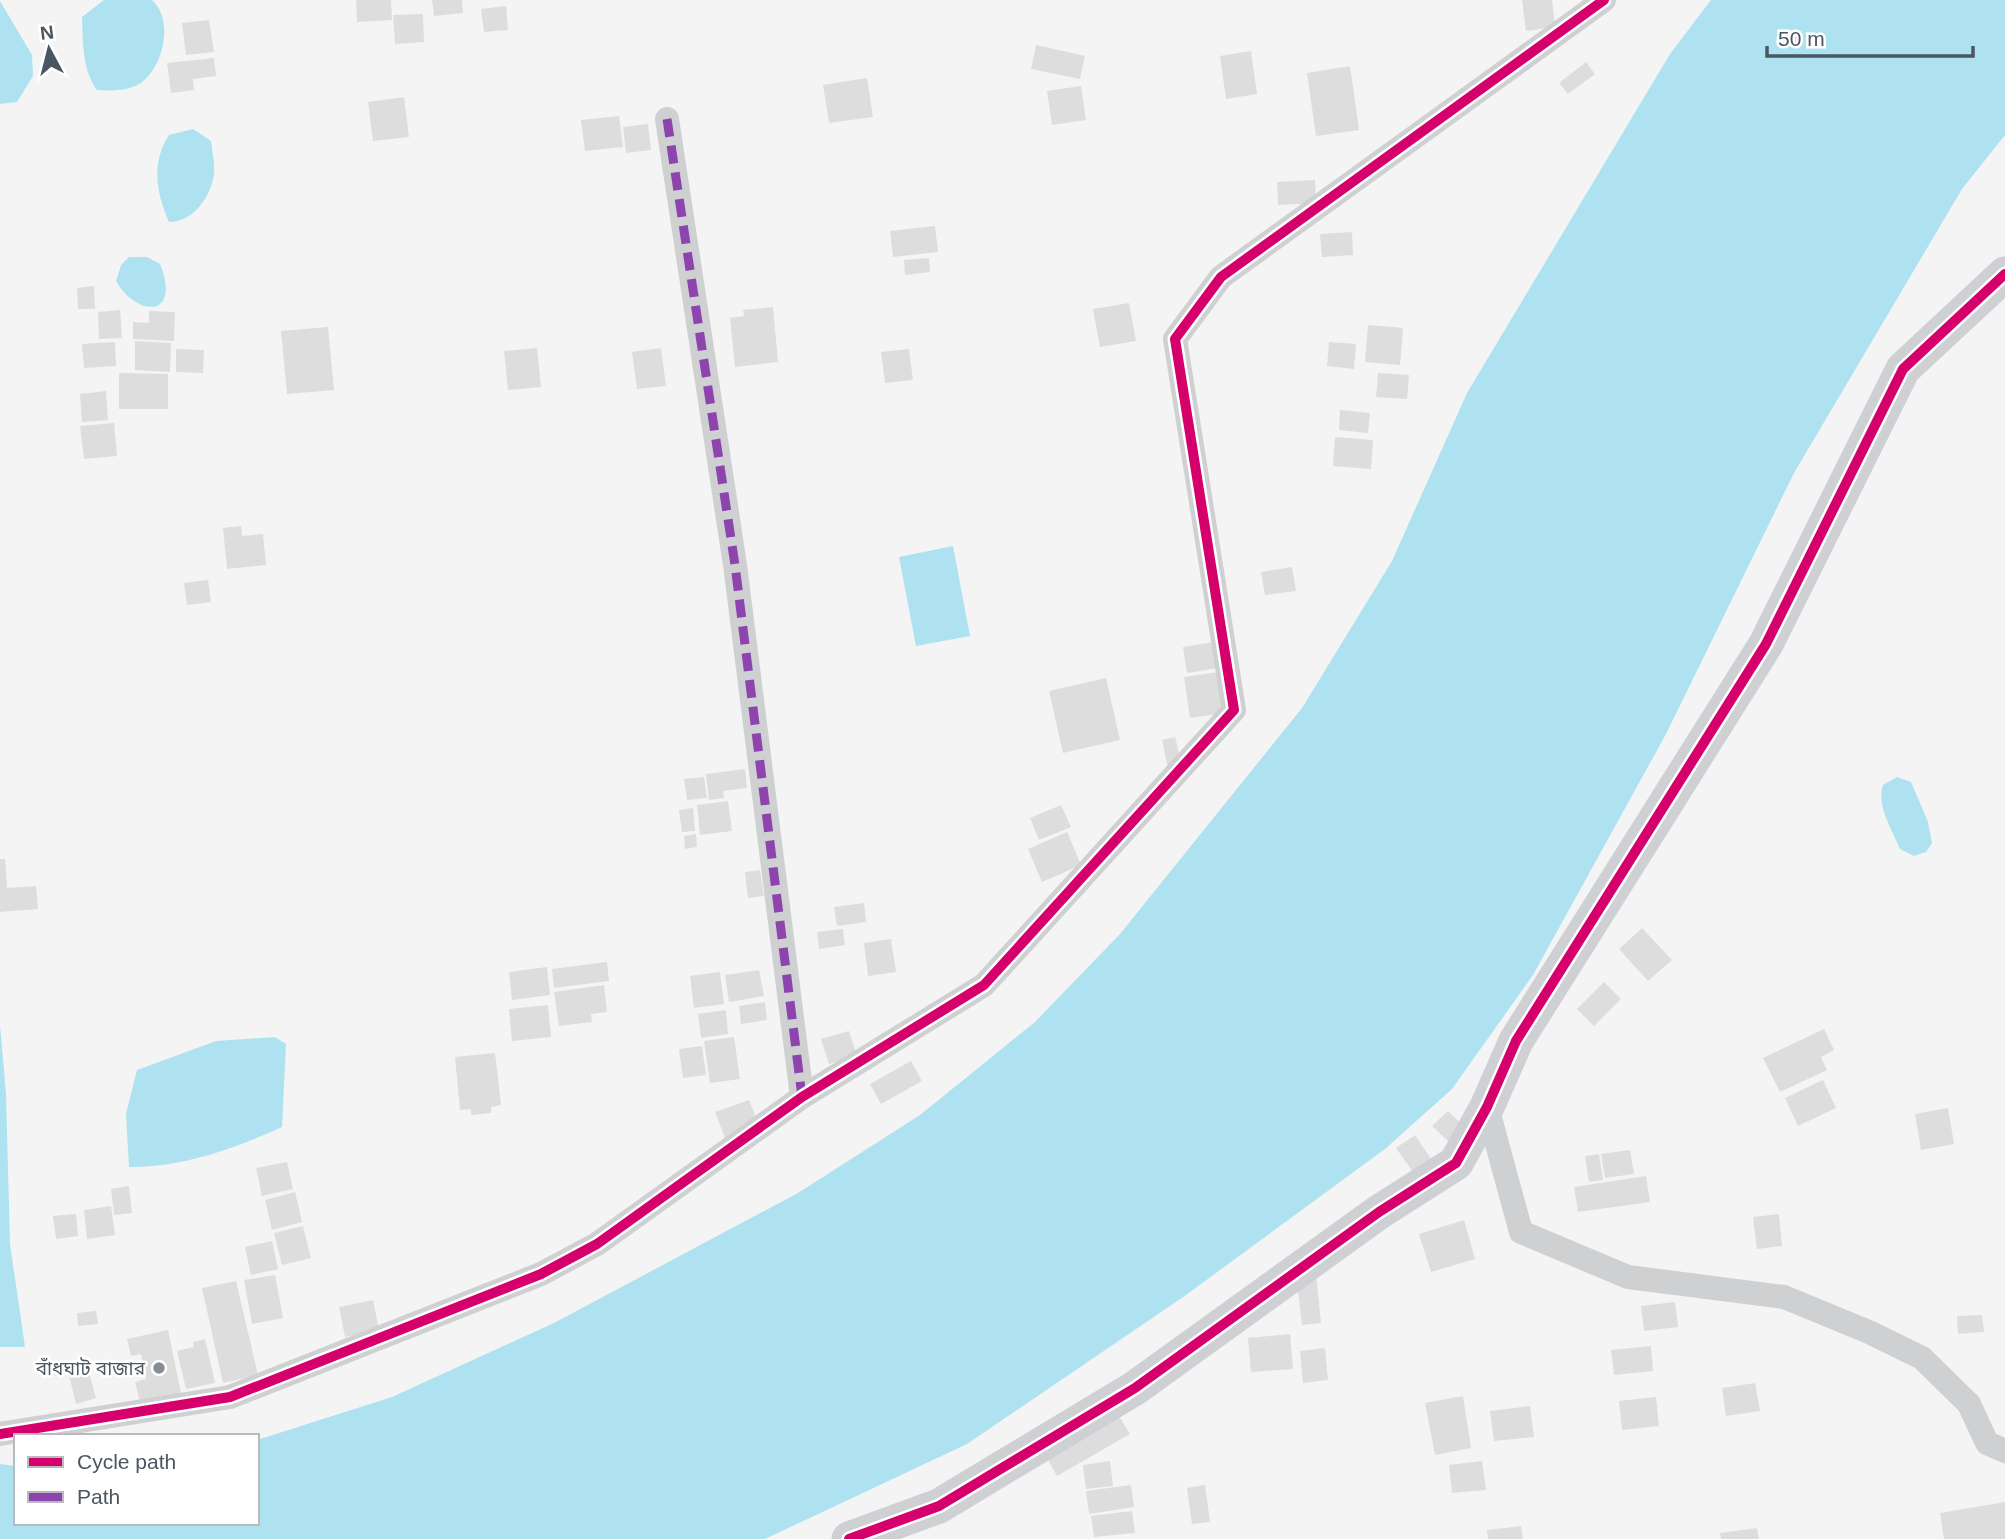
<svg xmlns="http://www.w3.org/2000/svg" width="2005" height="1539" font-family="Arial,'Noto Sans Bengali',sans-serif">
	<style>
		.water { fill: #aee2f0 }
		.building { fill: #ddddde }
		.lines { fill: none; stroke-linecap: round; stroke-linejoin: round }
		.street { stroke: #ced0d2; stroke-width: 24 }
		.secondary { stroke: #ced0d4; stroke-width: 35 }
		.quiet { stroke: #8e44ad; stroke-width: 9; stroke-dasharray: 18 9; stroke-linecap: butt }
		.cycleway-casing { stroke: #fff; stroke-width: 15 }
		.cycleway { stroke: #d6006c; stroke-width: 10 }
		.poi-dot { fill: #868d94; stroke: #fff; stroke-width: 2.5 }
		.labels { text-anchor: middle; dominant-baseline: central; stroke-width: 5; stroke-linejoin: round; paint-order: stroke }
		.poi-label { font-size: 19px; fill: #4a5661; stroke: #fff; text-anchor: end }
	</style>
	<rect width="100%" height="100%" fill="#f4f4f4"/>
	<path class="water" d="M104,0H152C174,20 164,66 141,83C129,91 110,91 97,90C82,69 83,43 82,17Z
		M1711,0H2005V135L1962,189L1794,473L1666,734L1533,975L1452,1089L1385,1149L1186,1295L967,1444L765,1539H0V1464L16,1466V1523H257V1440L392,1397L554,1323L798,1193L920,1115L1035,1022L1120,934L1302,708L1392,561L1467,393L1670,54Z
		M0,1L32,55L33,76L17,102L0,104Z
		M193,129L211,141C212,151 215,163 214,174C211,197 193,222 169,222C156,192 151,163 169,135Z
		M129,257H147L160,264C182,319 136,317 116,281L121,265Z
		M953,546L970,636L916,646L899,557Z
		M1897,777L1911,782L1928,822L1932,843L1926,852L1914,856L1900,849C1892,829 1876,806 1883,785Z
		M0,1025L6,1094L10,1244L25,1347H0Z
		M275,1037L286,1044L282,1127C233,1149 184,1167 129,1167L126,1114L137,1070L216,1041Z"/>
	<path class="building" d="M356,0H391L392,20L357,22Z
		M432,0H462L463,13L434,16Z
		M1522,0H1552L1555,27L1526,31Z
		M506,6L508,30L484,32L481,9Z
		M423,14L424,42L395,44L393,15Z
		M209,20L214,52L186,55L182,23Z
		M1036,45L1085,56L1080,79L1031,69Z
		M1251,51L1257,94L1226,99L1220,56Z
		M214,58L216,76L193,79L194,90L171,93L167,63Z
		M1586,62L1595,74L1568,94L1559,83Z
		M1350,66L1359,130L1316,136L1307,73Z
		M867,78L873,117L829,123L823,85Z
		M1081,86L1086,120L1052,125L1047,91Z
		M404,97L409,137L373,141L368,102Z
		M619,116L623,147L585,151L581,120Z
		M648,124L651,150L626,153L623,127Z
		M1315,180L1316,203L1278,205L1277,182Z
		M935,226L938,252L893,257L890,231Z
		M1352,232L1353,255L1322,257L1320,234Z
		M929,258L930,272L905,275L904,260Z
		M94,286L95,309H78L77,288Z
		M1129,303L1136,341L1100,347L1093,309Z
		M773,307L778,362L735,367L730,318L744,316L743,310Z
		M120,310L122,338L99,339L98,312Z
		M149,311L175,312L174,341L133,339V322L149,323Z
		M1368,325L1403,328L1400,365L1365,362Z
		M328,327L334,390L287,394L281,331Z
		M135,341L171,343L170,372L135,370Z
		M115,342L116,366L84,368L82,344Z
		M1329,342L1356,344L1354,369L1327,366Z
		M537,348L541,387L508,390L504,351Z
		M661,348L666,386L637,389L632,352Z
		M176,349L204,350L203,373L176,372Z
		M909,349L913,380L885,383L881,352Z
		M119,373L168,374V409H119Z
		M1378,373L1409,375L1407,399L1376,397Z
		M106,391L108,420L82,422L80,394Z
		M1340,410L1370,413L1368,433L1339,430Z
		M114,423L117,456L84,459L80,426Z
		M1335,437L1373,440L1371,469L1333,466Z
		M241,526L242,536L263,534L266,565L227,569L223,528Z
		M1292,567L1296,591L1265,595L1261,572Z
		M208,580L211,602L187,605L184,583Z
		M1214,642L1218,668L1187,673L1183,647Z
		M1225,671L1231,712L1190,718L1184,677Z
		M1106,678L1120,740L1063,753L1049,691Z
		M1175,737L1182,765L1168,768L1162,740Z
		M745,769L747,788L723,791L724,798L709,800L706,774Z
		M704,777L707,798L687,800L684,779Z
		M728,801L732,831L700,835L697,805Z
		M1061,805L1071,827L1039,840L1030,818Z
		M693,808L695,831L682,832L679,810Z
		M1067,832L1081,865L1042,882L1028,849Z
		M696,834L697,847L685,849L684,836Z
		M0,859H5L7,888L36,886L38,909L0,912Z
		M760,870L764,896L748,898L745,872Z
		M864,903L866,922L837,926L834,907Z
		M1642,928L1672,960L1648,981L1619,949Z
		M843,929L845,945L819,949L817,932Z
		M891,939L896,972L868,976L864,943Z
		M607,962L609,981L554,988L552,969Z
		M547,967L550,995L512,1000L509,972Z
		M759,970L764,996L729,1002L725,975Z
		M720,972L724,1004L694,1008L690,976Z
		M1604,982L1621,999L1594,1026L1577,1009Z
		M604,985L607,1012L591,1014L592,1022L559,1026L554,992Z
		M765,1002L767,1020L741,1024L739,1006Z
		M548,1005L551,1037L512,1041L509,1009Z
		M726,1010L728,1034L701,1038L698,1014Z
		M1824,1029L1834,1050L1821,1057L1827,1070L1780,1092L1763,1058Z
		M849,1031L857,1056L829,1064L821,1039Z
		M734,1037L740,1079L710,1083L704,1041Z
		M702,1046L706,1075L683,1078L679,1049Z
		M495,1053L501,1105L491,1107V1113L471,1115V1109L460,1110L455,1057Z
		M911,1061L922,1081L881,1104L870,1084Z
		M1823,1080L1836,1108L1798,1126L1785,1098Z
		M749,1100L761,1130L727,1143L715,1112Z
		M1948,1108L1954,1144L1921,1150L1915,1114Z
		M1448,1111L1466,1128L1451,1144L1432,1126Z
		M1415,1135L1431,1159L1413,1172L1396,1148Z
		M1630,1150L1634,1174L1605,1178L1601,1154Z
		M1599,1154L1603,1180L1589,1182L1585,1156Z
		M287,1162L293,1189L262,1196L256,1168Z
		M1646,1176L1650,1202L1578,1212L1574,1187Z
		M129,1186L132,1213L114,1215L111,1189Z
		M295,1192L302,1222L272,1230L265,1200Z
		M111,1206L115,1235L87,1239L84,1210Z
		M76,1214L78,1236L56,1239L53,1216Z
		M1779,1214L1782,1246L1757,1249L1753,1217Z
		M1464,1220L1475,1259L1431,1272L1419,1234Z
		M303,1226L311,1258L282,1265L274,1233Z
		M272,1241L278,1269L251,1275L245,1247Z
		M1316,1272L1321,1323L1302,1325L1296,1274Z
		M275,1275L283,1318L252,1324L244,1280Z
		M236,1281L258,1375L223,1383L202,1288Z
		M373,1300L379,1330L345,1337L339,1307Z
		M1675,1302L1678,1327L1644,1331L1641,1306Z
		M96,1311L98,1324L78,1326L77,1313Z
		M1982,1315L1984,1332L1958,1334L1957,1316Z
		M168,1330L181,1393L140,1402L135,1382L146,1379L141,1354L131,1356L127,1339Z
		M1290,1334L1293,1369L1251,1372L1248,1338Z
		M205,1339L215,1383L186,1389L177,1351L194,1347L193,1342Z
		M1651,1346L1653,1371L1614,1375L1611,1350Z
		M1325,1348L1328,1380L1303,1383L1300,1351Z
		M87,1366L96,1398L76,1404L68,1371Z
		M1755,1383L1760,1411L1726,1416L1722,1388Z
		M1463,1396L1471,1448L1435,1455L1425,1403Z
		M1656,1397L1659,1426L1622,1430L1619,1401Z
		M1530,1406L1534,1437L1494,1441L1490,1411Z
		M1119,1416L1130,1434L1057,1476L1047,1458Z
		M1110,1461L1113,1486L1086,1489L1083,1465Z
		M1482,1461L1486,1490L1452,1493L1449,1465Z
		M1131,1485L1134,1507L1089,1514L1086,1491Z
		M1205,1485L1210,1522L1192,1524L1187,1488Z
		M2005,1502V1539H1944L1940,1513Z
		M1132,1511L1135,1533L1094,1537L1091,1516Z
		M1521,1526L1523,1539H1488L1487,1530Z
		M1757,1528L1759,1539H1721L1720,1533Z"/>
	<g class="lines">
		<path class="street" d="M667,119L735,565L802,1097
			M1487,1107L1521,1232L1628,1277L1784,1297L1869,1332L1922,1358L1969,1404L1987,1443L2005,1451
			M0,1434L230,1397L541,1274L597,1244L802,1097L984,985L1234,710L1175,339L1221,277L1604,0"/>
		<path class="secondary" d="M849,1539L939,1506L1135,1388L1379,1212L1456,1163L1487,1107L1516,1041L1766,644L1903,369L2005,274"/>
		<path class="quiet" d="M667,119L735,565L802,1097"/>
		<g class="cycleway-casing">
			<path id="cycleway" d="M0,1434L230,1397L541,1274L597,1244L802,1097L984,985L1234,710L1175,339L1221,277L1604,0
				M849,1539L939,1506L1135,1388L1379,1212L1456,1163L1487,1107L1516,1041L1766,644L1903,369L2005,274"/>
		</g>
		<use href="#cycleway" class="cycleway"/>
	</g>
	<circle class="poi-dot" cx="159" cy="1368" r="7"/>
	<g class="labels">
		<g class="poi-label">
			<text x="145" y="1368">বাঁধঘাট বাজার</text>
		</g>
	</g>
	<rect x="14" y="1434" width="245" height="91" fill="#ffffff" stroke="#b7bbc0" stroke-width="2"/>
	<rect x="28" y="1457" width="35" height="10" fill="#d6006c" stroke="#b7bbc0" stroke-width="2"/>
	<text x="77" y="1469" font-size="21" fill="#4a5661">Cycle path</text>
	<rect x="28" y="1492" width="35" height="10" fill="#8e44ad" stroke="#b7bbc0" stroke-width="2"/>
	<text x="77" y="1504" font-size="21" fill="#4a5661">Path</text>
	<g transform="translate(49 49) rotate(353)" stroke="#ffffff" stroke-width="5" paint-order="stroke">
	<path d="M0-5L12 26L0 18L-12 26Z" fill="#4a5661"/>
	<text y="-10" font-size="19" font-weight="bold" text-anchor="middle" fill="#4a5661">N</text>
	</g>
	<path d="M1767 46v10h206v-10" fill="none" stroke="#4a5661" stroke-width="3.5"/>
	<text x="1778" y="46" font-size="21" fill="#4a5661" stroke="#ffffff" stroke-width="5" paint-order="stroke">50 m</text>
</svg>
